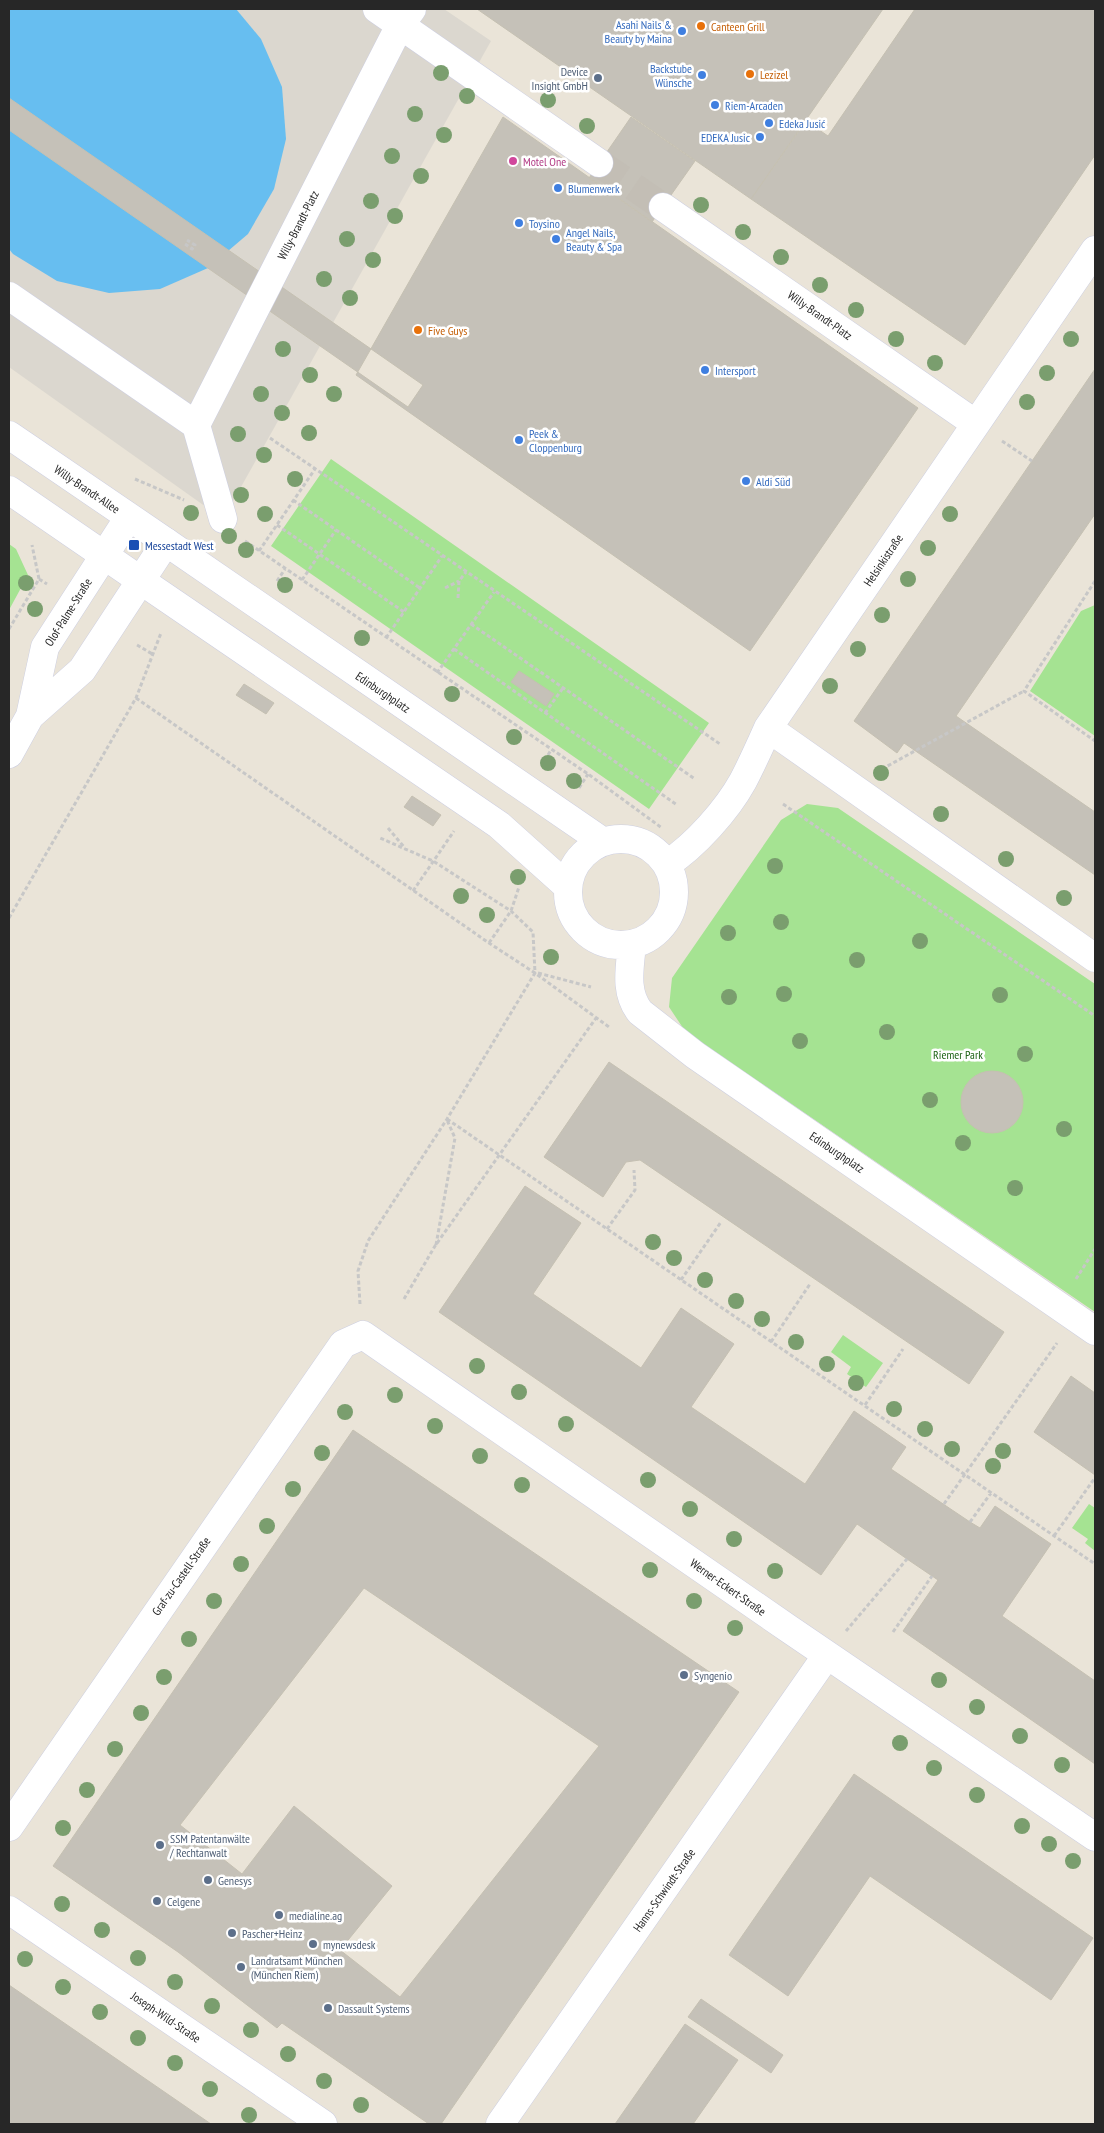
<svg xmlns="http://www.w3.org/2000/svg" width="1104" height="2133" font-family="'PT Sans Narrow',sans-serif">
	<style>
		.green { fill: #a5e392 }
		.plaza { fill: #dbd7cf }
		.water { fill: #67bef0 }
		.building { fill: #c5c1b8; stroke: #c5c0b2; fill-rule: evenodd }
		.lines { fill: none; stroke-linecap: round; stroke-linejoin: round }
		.street-tunnel { stroke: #c3beb5; stroke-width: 28; stroke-dasharray: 28 14; stroke-linecap: butt }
		.street-casing { stroke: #cdcfe1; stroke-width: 29 }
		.secondary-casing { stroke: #cdcfe1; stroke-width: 29 }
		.path { stroke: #c7c7c7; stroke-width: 3; stroke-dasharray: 4 2.5; stroke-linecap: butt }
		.street { stroke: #fff; stroke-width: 28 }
		.secondary { stroke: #fff; stroke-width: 28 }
		.tree { fill: #7a9e6e }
		.food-dot { fill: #e8710a; stroke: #fff; stroke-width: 2 }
		.shop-dot { fill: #3f7fe0; stroke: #fff; stroke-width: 2 }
		.service-dot { fill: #5c6f8a; stroke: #fff; stroke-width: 2 }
		.hotel-dot { fill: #d1479c; stroke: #fff; stroke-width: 2 }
		.transit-dot { fill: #1a4fb4; stroke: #fff; stroke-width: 2 }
		.labels { text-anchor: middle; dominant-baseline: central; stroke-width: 5; stroke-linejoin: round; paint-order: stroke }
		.shop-label { font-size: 12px; fill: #366cbe; stroke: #fff; text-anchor: start }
		.food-label { font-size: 12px; fill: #c56008; stroke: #fff; text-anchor: start }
		.service-label { font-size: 12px; fill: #4e5e75; stroke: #fff; text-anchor: start }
		.hotel-label { font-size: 12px; fill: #b23c85; stroke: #fff; text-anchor: start }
		.street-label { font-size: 12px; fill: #272727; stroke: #fff }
		.transit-label { font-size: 12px; fill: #164399; stroke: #fff; text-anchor: start }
		.park-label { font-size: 12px; fill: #1f6417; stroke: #fff }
	</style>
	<rect width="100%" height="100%" fill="#eae4d8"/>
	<path class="green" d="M331,459L709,723L649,809L271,546Z
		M9,544L16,549L28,575L9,610Z
		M1095,605V736L1030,691L1081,611Z
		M807,804L838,808L1095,984V1312L685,1031L669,1007L672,978L781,820Z
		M843,1335L883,1363L866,1387L847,1374L851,1367L831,1352Z
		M1089,1504L1095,1508V1551L1085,1543L1088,1539L1072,1528Z"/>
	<path class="plaza" d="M9,9H444L491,41L223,519L9,367Z"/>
	<path class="water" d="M9,9H236L261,39L282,87L286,139L274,189L248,234L208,268L160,289L109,293L57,281L13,254L9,249Z"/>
	<path class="building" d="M477,9H883L751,199Z
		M915,9H1095V155L965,345L751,199L806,121L828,136Z
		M9,98L423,385L408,407L9,130Z
		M503,117L918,408L750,651L356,375Z
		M631,117L695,161L652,222L589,178Z
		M1095,369V514L956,716L1095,812V875L904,743L897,753L854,721Z
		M519,671L554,694L546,706L511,682Z
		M244,684L274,703L266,714L236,695Z
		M412,796L441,815L433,826L404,807Z
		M609,1062L1004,1332L969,1384L640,1160L626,1162L603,1197L544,1157Z
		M961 1102a31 31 0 1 1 62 0a31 31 0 1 1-62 0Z
		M525,1186L581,1223L533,1294L641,1368L681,1308L734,1344L691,1407L805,1484L854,1411L906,1447L891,1469L970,1522L980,1528L995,1506L1051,1544L1002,1616L1095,1681V1764L903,1631L938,1580L907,1559L857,1524L821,1575L439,1312Z
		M1071,1376L1095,1393V1475L1034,1432Z
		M353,1430L739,1692L441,2124H429L282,2023L277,2028L178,1952L53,1866ZM364,1588L599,1746L400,1997L340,1950L392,1886L294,1806L242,1874L180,1825Z
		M854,1774L1093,1938L1051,2000L870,1876L788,1996L729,1955Z
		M9,1985L211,2124H9Z
		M701,1999L783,2055L771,2073L688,2017Z
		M685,2024L738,2060L693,2124H615Z"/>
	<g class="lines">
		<path class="street-tunnel" d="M599,163L663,207"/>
		<g class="street-casing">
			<path id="street" d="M377,9L599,163
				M663,207L976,424
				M9,296L196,425
				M223,519L196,425L400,25L412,9
				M166,542L602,841
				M140,580L499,825L567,886
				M768,728L1095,958
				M568 892a53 53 0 1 1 106 0a53 53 0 1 1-106 0Z
				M667,864C695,846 727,810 743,781C752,764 760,746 768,728L1095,250
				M632,944C630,967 624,992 640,1012L695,1055L1095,1331
				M9,1827L343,1344L363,1335L789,1629L1095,1837
				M500,2124L827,1655"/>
		</g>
		<g class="secondary-casing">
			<path id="secondary" d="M9,435L166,542L82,670L30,716
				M9,490L140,580
				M9,754L30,716L45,647L129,517
				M9,1910L323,2124"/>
		</g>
		<path class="path" d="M185,244L192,249L195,245L187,240
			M270,438L720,744
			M1002,441L1032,461
			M135,479L184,500
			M293,500L420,588
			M277,525L404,612
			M245,541L588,774L662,828
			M259,551L315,469
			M39,579L47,584
			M302,580L336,530
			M277,581L285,569
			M1095,581L1024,691L1095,741
			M445,588L459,581
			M458,598L459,581L466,572
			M471,624L695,779
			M9,629L39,579L32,545
			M386,638L442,556
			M137,645L154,655
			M454,649L677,805
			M437,673L494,592
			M136,698L489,943L535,973L609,1027
			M545,713L563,688
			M548,755L551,750
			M882,769L1024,691
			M579,788L588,774
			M783,804L1095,1016
			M388,828L405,848
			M413,891L454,831
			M9,918L136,698L161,633
			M489,943L511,911L519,887
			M538,973L591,987
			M447,1119L1095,1564
			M607,1229L635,1190L634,1170
			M436,1245L455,1138L447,1120
			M1076,1279L1095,1249
			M681,1280L721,1222
			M404,1299L435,1246L596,1018
			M360,1304L358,1271L368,1241L447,1119L535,973L533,932L511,911L433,861L380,838
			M771,1342L810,1284
			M865,1405L903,1349
			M944,1504L1057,1343
			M970,1522L991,1493
			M1054,1536L1094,1479
			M846,1631L907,1559
			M893,1632L932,1576"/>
		<use href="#street" class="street"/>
		<use href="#secondary" class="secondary"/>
	</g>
	<g class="tree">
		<circle cx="441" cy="73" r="8"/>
		<circle cx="467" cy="96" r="8"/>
		<circle cx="548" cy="100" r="8"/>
		<circle cx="415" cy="114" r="8"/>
		<circle cx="587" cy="126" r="8"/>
		<circle cx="444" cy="135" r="8"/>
		<circle cx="392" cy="156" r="8"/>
		<circle cx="421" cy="176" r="8"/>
		<circle cx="371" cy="201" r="8"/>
		<circle cx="701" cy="205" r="8"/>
		<circle cx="395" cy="216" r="8"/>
		<circle cx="743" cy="232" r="8"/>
		<circle cx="347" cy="239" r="8"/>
		<circle cx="781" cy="257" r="8"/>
		<circle cx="373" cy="260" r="8"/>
		<circle cx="324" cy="279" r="8"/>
		<circle cx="820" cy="285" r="8"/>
		<circle cx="350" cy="298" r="8"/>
		<circle cx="856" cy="310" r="8"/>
		<circle cx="896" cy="339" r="8"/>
		<circle cx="1071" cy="339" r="8"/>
		<circle cx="283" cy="349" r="8"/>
		<circle cx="935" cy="363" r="8"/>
		<circle cx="1047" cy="373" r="8"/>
		<circle cx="310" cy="375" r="8"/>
		<circle cx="261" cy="394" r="8"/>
		<circle cx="334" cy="394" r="8"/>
		<circle cx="1027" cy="402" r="8"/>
		<circle cx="282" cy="413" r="8"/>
		<circle cx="309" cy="433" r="8"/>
		<circle cx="238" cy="434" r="8"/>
		<circle cx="264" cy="455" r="8"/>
		<circle cx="295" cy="479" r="8"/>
		<circle cx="241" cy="495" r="8"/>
		<circle cx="191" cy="513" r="8"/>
		<circle cx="265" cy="514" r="8"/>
		<circle cx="950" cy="514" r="8"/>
		<circle cx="229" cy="536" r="8"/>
		<circle cx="928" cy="548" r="8"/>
		<circle cx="246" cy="550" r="8"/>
		<circle cx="908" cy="579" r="8"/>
		<circle cx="26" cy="583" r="8"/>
		<circle cx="285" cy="585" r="8"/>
		<circle cx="35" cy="609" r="8"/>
		<circle cx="882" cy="615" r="8"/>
		<circle cx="362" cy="638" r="8"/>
		<circle cx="858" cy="649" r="8"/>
		<circle cx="830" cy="686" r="8"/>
		<circle cx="452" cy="694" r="8"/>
		<circle cx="514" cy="737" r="8"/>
		<circle cx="548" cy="763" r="8"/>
		<circle cx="881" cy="773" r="8"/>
		<circle cx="574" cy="781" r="8"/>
		<circle cx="941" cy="814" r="8"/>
		<circle cx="1006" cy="859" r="8"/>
		<circle cx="775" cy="866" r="8"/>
		<circle cx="518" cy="877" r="8"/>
		<circle cx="461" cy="896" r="8"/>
		<circle cx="1064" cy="898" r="8"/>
		<circle cx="487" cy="915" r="8"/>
		<circle cx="781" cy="922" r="8"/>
		<circle cx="728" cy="933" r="8"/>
		<circle cx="920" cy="941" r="8"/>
		<circle cx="551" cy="957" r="8"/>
		<circle cx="857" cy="960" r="8"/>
		<circle cx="784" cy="994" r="8"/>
		<circle cx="1000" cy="995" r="8"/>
		<circle cx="729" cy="997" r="8"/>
		<circle cx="887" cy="1032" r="8"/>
		<circle cx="800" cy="1041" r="8"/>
		<circle cx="1025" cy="1054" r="8"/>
		<circle cx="930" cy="1100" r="8"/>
		<circle cx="1064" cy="1129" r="8"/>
		<circle cx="963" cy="1143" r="8"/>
		<circle cx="1015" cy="1188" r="8"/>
		<circle cx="653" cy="1242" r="8"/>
		<circle cx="674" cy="1258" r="8"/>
		<circle cx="705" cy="1280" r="8"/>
		<circle cx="736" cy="1301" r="8"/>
		<circle cx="762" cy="1319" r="8"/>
		<circle cx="796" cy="1342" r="8"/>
		<circle cx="827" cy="1364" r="8"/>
		<circle cx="477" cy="1366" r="8"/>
		<circle cx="856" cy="1383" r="8"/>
		<circle cx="519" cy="1392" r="8"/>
		<circle cx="395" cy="1395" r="8"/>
		<circle cx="894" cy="1409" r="8"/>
		<circle cx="345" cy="1412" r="8"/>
		<circle cx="566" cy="1424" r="8"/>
		<circle cx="435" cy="1426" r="8"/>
		<circle cx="925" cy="1429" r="8"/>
		<circle cx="952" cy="1449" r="8"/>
		<circle cx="1003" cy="1451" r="8"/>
		<circle cx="322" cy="1453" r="8"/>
		<circle cx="480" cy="1456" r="8"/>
		<circle cx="993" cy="1466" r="8"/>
		<circle cx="648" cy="1480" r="8"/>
		<circle cx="522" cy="1485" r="8"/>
		<circle cx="293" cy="1489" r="8"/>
		<circle cx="690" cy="1509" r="8"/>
		<circle cx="267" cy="1526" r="8"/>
		<circle cx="734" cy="1539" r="8"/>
		<circle cx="241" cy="1564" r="8"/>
		<circle cx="650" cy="1570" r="8"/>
		<circle cx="775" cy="1571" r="8"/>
		<circle cx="214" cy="1601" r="8"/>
		<circle cx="694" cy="1601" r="8"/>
		<circle cx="735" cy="1628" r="8"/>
		<circle cx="189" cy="1639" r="8"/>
		<circle cx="164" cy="1677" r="8"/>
		<circle cx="939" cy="1680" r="8"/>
		<circle cx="977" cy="1707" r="8"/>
		<circle cx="141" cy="1713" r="8"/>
		<circle cx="1020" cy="1736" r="8"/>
		<circle cx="900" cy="1743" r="8"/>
		<circle cx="115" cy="1749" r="8"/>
		<circle cx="1062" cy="1765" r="8"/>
		<circle cx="934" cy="1768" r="8"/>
		<circle cx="87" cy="1790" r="8"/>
		<circle cx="977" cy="1795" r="8"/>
		<circle cx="1022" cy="1826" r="8"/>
		<circle cx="63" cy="1828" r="8"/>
		<circle cx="1049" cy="1844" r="8"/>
		<circle cx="1073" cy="1861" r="8"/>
		<circle cx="62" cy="1904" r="8"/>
		<circle cx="102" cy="1930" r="8"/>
		<circle cx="138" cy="1958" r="8"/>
		<circle cx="25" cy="1959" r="8"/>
		<circle cx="175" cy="1982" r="8"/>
		<circle cx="63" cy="1987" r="8"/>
		<circle cx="212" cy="2006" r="8"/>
		<circle cx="100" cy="2012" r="8"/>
		<circle cx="251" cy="2030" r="8"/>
		<circle cx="138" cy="2038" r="8"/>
		<circle cx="288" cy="2054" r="8"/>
		<circle cx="175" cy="2063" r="8"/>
		<circle cx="324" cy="2081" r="8"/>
		<circle cx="210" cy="2089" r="8"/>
		<circle cx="361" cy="2105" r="8"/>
		<circle cx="249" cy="2115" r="8"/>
	</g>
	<g class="food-dot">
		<circle cx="701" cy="26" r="5"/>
		<circle cx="750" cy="74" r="5"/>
		<circle cx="418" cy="330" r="5"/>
	</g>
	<g class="shop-dot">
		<circle cx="682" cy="31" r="5"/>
		<circle cx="702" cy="75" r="5"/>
		<circle cx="715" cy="105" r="5"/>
		<circle cx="769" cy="123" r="5"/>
		<circle cx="760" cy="137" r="5"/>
		<circle cx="558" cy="188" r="5"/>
		<circle cx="519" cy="223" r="5"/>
		<circle cx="556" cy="239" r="5"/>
		<circle cx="705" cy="370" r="5"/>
		<circle cx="519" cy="440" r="5"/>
		<circle cx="746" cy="481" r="5"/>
	</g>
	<g class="service-dot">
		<circle cx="598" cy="78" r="5"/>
		<circle cx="684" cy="1675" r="5"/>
		<circle cx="160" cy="1845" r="5"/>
		<circle cx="208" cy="1880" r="5"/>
		<circle cx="157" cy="1901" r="5"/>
		<circle cx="279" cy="1915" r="5"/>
		<circle cx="232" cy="1933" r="5"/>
		<circle cx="313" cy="1944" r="5"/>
		<circle cx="241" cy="1967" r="5"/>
		<circle cx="328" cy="2008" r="5"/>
	</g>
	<circle class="hotel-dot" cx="513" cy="161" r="5"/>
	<rect class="transit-dot" x="128" y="539" width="12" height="12" rx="2.5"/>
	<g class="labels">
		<g class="shop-label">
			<text x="672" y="24" text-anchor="end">Asahi Nails &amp;<tspan x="672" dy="14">Beauty by Maina</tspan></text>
			<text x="692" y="68" text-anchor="end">Backstube<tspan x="692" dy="14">Wünsche</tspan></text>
			<text x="725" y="105">Riem-Arcaden</text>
			<text x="779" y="123">Edeka Jusić</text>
			<text x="750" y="137" text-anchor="end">EDEKA Jusic</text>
			<text x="568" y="188">Blumenwerk</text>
			<text x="529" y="223">Toysino</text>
			<text x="566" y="232">Angel Nails,<tspan x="566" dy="14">Beauty &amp; Spa</tspan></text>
			<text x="715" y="370">Intersport</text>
			<text x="529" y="433">Peek &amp;<tspan x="529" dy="14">Cloppenburg</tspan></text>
			<text x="756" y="481">Aldi Süd</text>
		</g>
		<g class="food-label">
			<text x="711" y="26">Canteen Grill</text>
			<text x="760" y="74">Lezizel</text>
			<text x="428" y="330">Five Guys</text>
		</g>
		<g class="service-label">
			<text x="588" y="71" text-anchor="end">Device<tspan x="588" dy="14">Insight GmbH</tspan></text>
			<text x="694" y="1675">Syngenio</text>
			<text x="170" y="1838">SSM Patentanwälte<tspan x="170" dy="14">/ Rechtanwalt</tspan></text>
			<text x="218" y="1880">Genesys</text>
			<text x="167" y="1901">Celgene</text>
			<text x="289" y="1915">medialine.ag</text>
			<text x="242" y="1933">Pascher+Heinz</text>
			<text x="323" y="1944">mynewsdesk</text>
			<text x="251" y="1960">Landratsamt München<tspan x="251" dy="14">(München Riem)</tspan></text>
			<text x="338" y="2008">Dassault Systems</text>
		</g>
		<g class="hotel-label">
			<text x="523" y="161">Motel One</text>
		</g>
		<g class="street-label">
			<text transform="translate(298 225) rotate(-63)">Willy-Brandt-Platz</text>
			<text transform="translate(820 315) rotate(35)">Willy-Brandt-Platz</text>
			<text transform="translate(87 489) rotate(34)">Willy-Brandt-Allee</text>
			<text transform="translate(883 560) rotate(-56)">Helsinkistraße</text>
			<text transform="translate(68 612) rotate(-58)">Olof-Palme-Straße</text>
			<text transform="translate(383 692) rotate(34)">Edinburghplatz</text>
			<text transform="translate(837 1152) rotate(34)">Edinburghplatz</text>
			<text transform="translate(181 1576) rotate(-55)">Graf-zu-Castell-Straße</text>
			<text transform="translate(728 1587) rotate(35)">Werner-Eckert-Straße</text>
			<text transform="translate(664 1890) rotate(-55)">Hanns-Schwindt-Straße</text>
			<text transform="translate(166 2017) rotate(34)">Joseph-Wild-Straße</text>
		</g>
		<g class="transit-label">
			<text x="145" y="545">Messestadt West</text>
		</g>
		<g class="park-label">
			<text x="958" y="1054">Riemer Park</text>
		</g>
	</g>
	<rect width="1104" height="2133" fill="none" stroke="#272727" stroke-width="20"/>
</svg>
